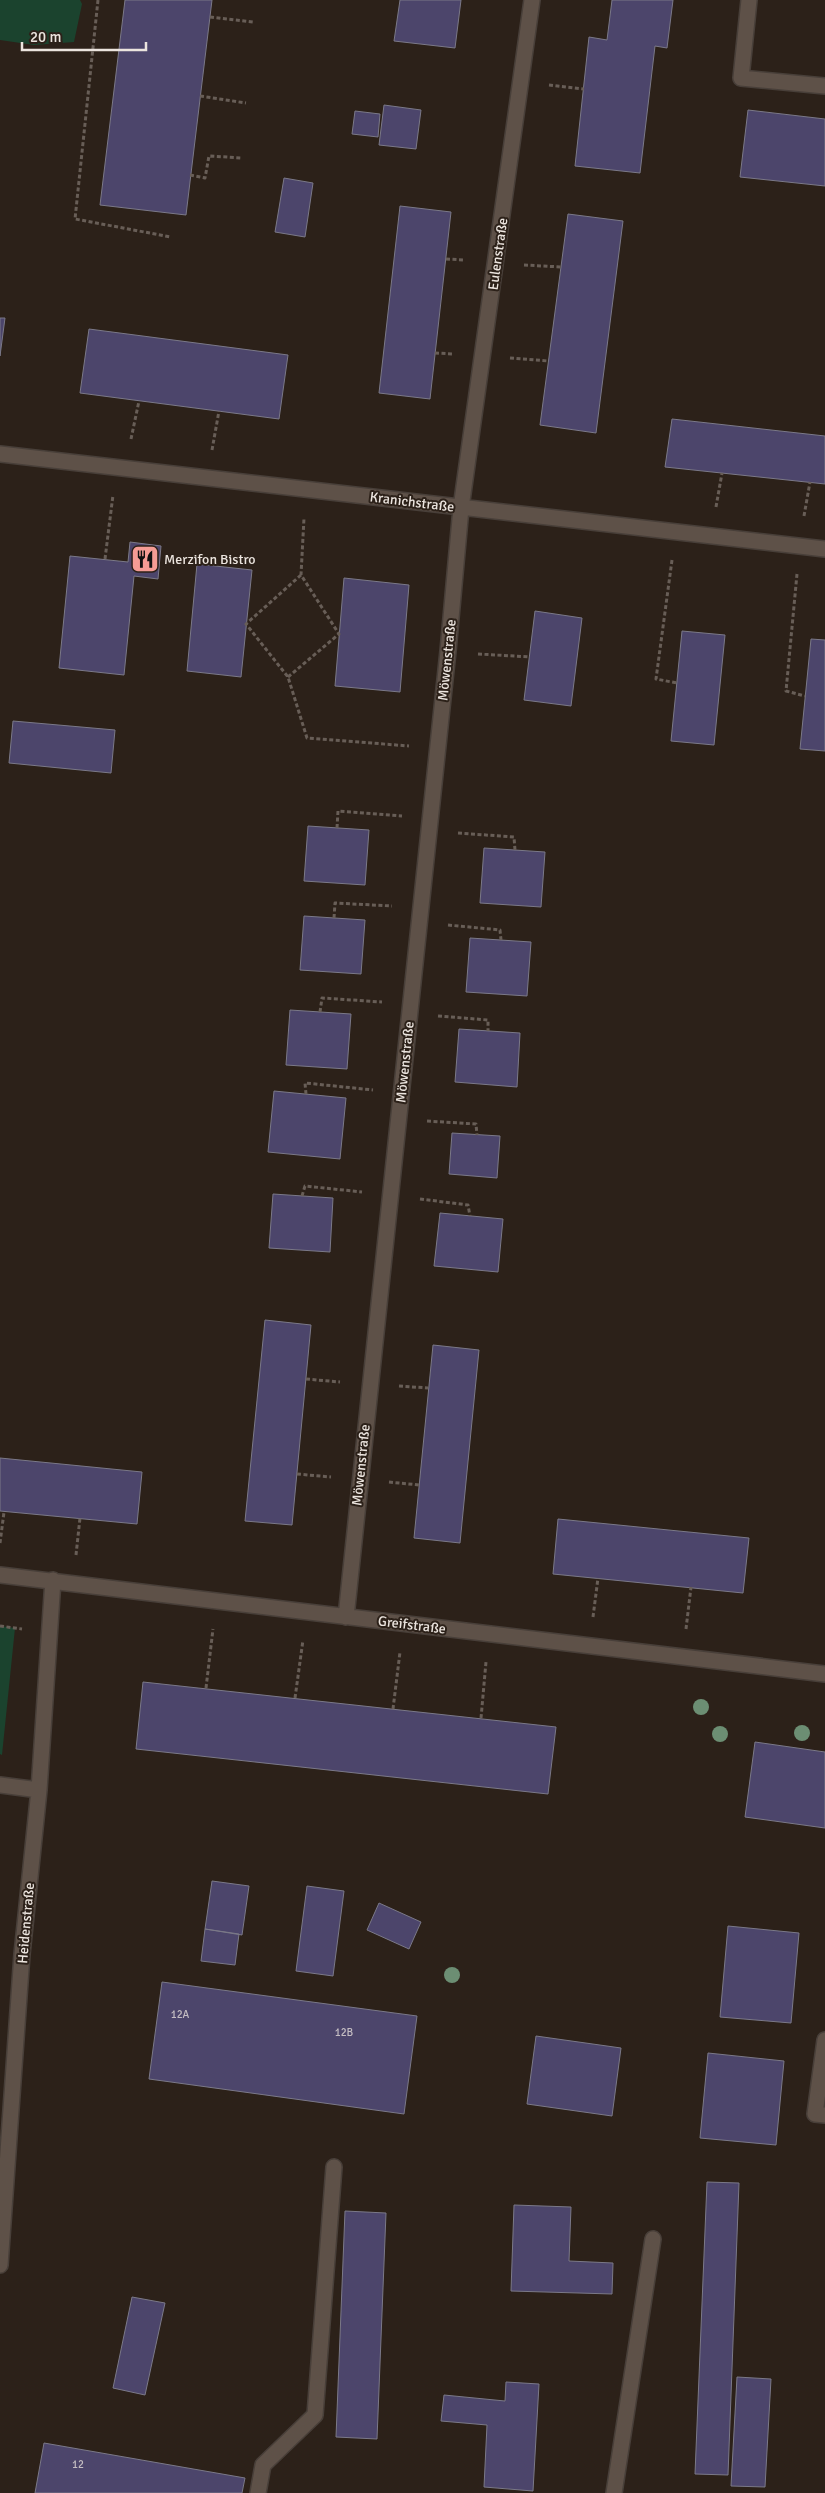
<svg xmlns="http://www.w3.org/2000/svg" width="825" height="2493" font-family="Signika,sans-serif">
	<style>
		.green { fill: #1b432e }
		.building { fill: #4c456b; stroke: #7b7988 }
		.lines { fill: none; stroke-linecap: round; stroke-linejoin: round }
		.minor-casing { stroke: #483f39; stroke-width: 18 }
		.path { stroke: #685e57; stroke-width: 3; stroke-dasharray: 4 2.5; stroke-linecap: butt }
		.minor { stroke: #5e5148; stroke-width: 15 }
		.tree { fill: #6c8e73 }
		.labels { text-anchor: middle; dominant-baseline: central; stroke-width: 4; stroke-linejoin: round; paint-order: stroke }
		.number-label { font-size: 11px; fill: #c4bdc2 }
		.street-label { font-size: 14px; fill: #ece5df; stroke: #2c2119 }
		.poi-label { font-size: 14px; fill: #ece5df; stroke: #2c2119; text-anchor: start }
	</style>
	<rect width="100%" height="100%" fill="#2c2119"/>
	<path class="green" d="M0,0H80L82,4L74,42L34,45L0,40Z
		M0,1626L15,1628L2,1755L0,1754Z"/>
	<path class="building" d="M125,0H212L186,215L100,205Z
		M400,0H461L455,48L394,41Z
		M612,0H673L667,48L655,46L640,173L575,166L589,37L607,40Z
		M384,105L421,110L416,149L379,145Z
		M748,110L825,119V186L740,177Z
		M355,111L380,114L378,137L352,134Z
		M284,178L313,183L305,237L275,232Z
		M400,206L451,212L430,399L379,393Z
		M568,214L623,221L596,433L540,425Z
		M0,318H5L0,356Z
		M89,329L288,355L279,419L80,393Z
		M672,419L825,436V484L665,467Z
		M130,542L161,546L158,579L134,576L124,675L59,668L70,556L128,562Z
		M197,564L252,570L241,677L187,671Z
		M344,578L409,585L400,692L335,686Z
		M535,611L582,618L571,706L524,700Z
		M682,631L725,635L714,745L671,741Z
		M811,639L825,640V751L800,749Z
		M13,721L115,730L111,773L9,763Z
		M308,826L369,830L365,885L304,881Z
		M484,848L545,852L541,907L480,903Z
		M304,916L365,920L361,974L300,970Z
		M470,938L531,942L527,996L466,992Z
		M290,1010L351,1014L347,1069L286,1065Z
		M459,1029L520,1033L517,1087L455,1082Z
		M274,1091L346,1098L340,1159L268,1152Z
		M452,1133L500,1136L497,1178L449,1174Z
		M273,1194L333,1198L330,1252L269,1248Z
		M440,1213L503,1219L498,1272L434,1266Z
		M265,1320L311,1325L292,1525L245,1521Z
		M433,1345L479,1350L460,1543L414,1538Z
		M0,1458L142,1472L137,1524L0,1511Z
		M558,1519L749,1538L743,1593L553,1574Z
		M143,1682L556,1727L548,1794L136,1749Z
		M755,1742L825,1752V1828L745,1817Z
		M212,1881L249,1886L242,1935L205,1929Z
		M307,1886L344,1891L333,1976L296,1971Z
		M379,1903L421,1922L409,1949L367,1930Z
		M728,1926L799,1933L791,2023L720,2017Z
		M205,1929L239,1934L235,1965L201,1961Z
		M162,1982L417,2016L404,2114L149,2079Z
		M536,2036L621,2048L612,2116L527,2104Z
		M708,2053L784,2061L776,2145L700,2138Z
		M707,2182L739,2183L728,2475L695,2474Z
		M514,2205L571,2207L569,2261L613,2263L612,2294L511,2291Z
		M345,2211L386,2213L377,2439L336,2437Z
		M132,2297L165,2303L145,2395L113,2388Z
		M737,2377L771,2379L765,2487L731,2486Z
		M506,2382L539,2384L533,2491L484,2487L487,2425L441,2421L444,2395L505,2401Z
		M44,2443L245,2478L242,2493H35Z"/>
	<g class="lines">
		<g class="minor-casing">
			<path id="minor" d="M749,0L741,78L825,86
				M0,454L825,549
				M0,1575L825,1674
				M346,1617L448,651L461,508L532,0
				M0,1785L39,1790
				M825,2040L815,2114L825,2115
				M0,2265L22,1954L39,1790L53,1580
				M258,2493L263,2465L315,2415L334,2167
				M614,2493L653,2239"/>
		</g>
		<path class="path" d="M98,0L75,219L171,237
			M210,17L253,22
			M549,85L584,89
			M200,96L246,103
			M190,175L205,178L209,156L242,158
			M446,259L465,260
			M524,265L561,267
			M435,353L454,354
			M510,358L548,361
			M131,439L139,401
			M212,450L219,411
			M716,507L722,473
			M804,516L810,482
			M105,559L113,495
			M672,560L656,679L677,683
			M797,574L786,691L805,696
			M301,575L246,624L288,677L307,738L409,746
			M478,654L530,657
			M288,677L339,634L301,575L304,518
			M337,828L338,811L402,816
			M458,833L514,837L515,850
			M334,918L335,903L392,906
			M448,925L500,930L501,940
			M320,1012L322,998L382,1002
			M438,1016L488,1020V1031
			M306,1094L305,1083L373,1090
			M427,1121L476,1124L477,1135
			M302,1196L305,1186L362,1192
			M420,1199L468,1205L470,1216
			M306,1379L340,1382
			M399,1386L428,1388
			M297,1474L331,1477
			M389,1482L419,1485
			M0,1543L4,1512
			M76,1555L80,1518
			M593,1617L598,1578
			M0,1626L22,1629
			M686,1629L691,1587
			M206,1688L213,1629
			M295,1698L303,1640
			M393,1709L400,1652
			M481,1718L486,1662"/>
		<use href="#minor" class="minor"/>
	</g>
	<g class="tree">
		<circle cx="701" cy="1707" r="8"/>
		<circle cx="802" cy="1733" r="8"/>
		<circle cx="720" cy="1734" r="8"/>
		<circle cx="452" cy="1975" r="8"/>
	</g>
	<defs>
		<g id="restaurant-square" transform="scale(1.4375)"><rect x="-9" y="-9" width="18" height="18" rx="4" fill="#f59c95" stroke="#2c2119"/><path d="M-5-6h1v4h1v-4h1v4h1v-4h1v5L-1.5 .5V6h-2V.5L-5-1ZM5-6V6H3V1.5H1.5Q1.5-4 5-6Z" fill="#111"/></g>
	</defs>
	<g fill-rule="evenodd">
		<use href="#restaurant-square" x="145" y="559"/>
	</g>
	<g class="labels">
		<g class="number-label">
			<text x="180" y="2014">12A</text>
			<text x="344" y="2032">12B</text>
			<text x="78" y="2464">12</text>
		</g>
		<g class="street-label">
			<text transform="translate(498 254) rotate(-82)">Eulenstraße</text>
			<text transform="translate(412 502) rotate(7)">Kranichstraße</text>
			<text transform="translate(447 660) rotate(-84)">Möwenstraße</text>
			<text transform="translate(405 1062) rotate(-84)">Möwenstraße</text>
			<text transform="translate(361 1465) rotate(-84)">Möwenstraße</text>
			<text transform="translate(412 1625) rotate(7)">Greifstraße</text>
			<text transform="translate(26 1923) rotate(-85)">Heidenstraße</text>
		</g>
		<g class="poi-label">
			<text x="164" y="559">Merzifon Bistro</text>
		</g>
	</g>
	<path d="M22 42v8h124v-8" fill="none" stroke="#ece5df" stroke-width="2.5"/>
	<text x="30" y="42" font-size="15" fill="#ece5df" stroke="#2c2119" stroke-width="4" paint-order="stroke">20 m</text>
</svg>
